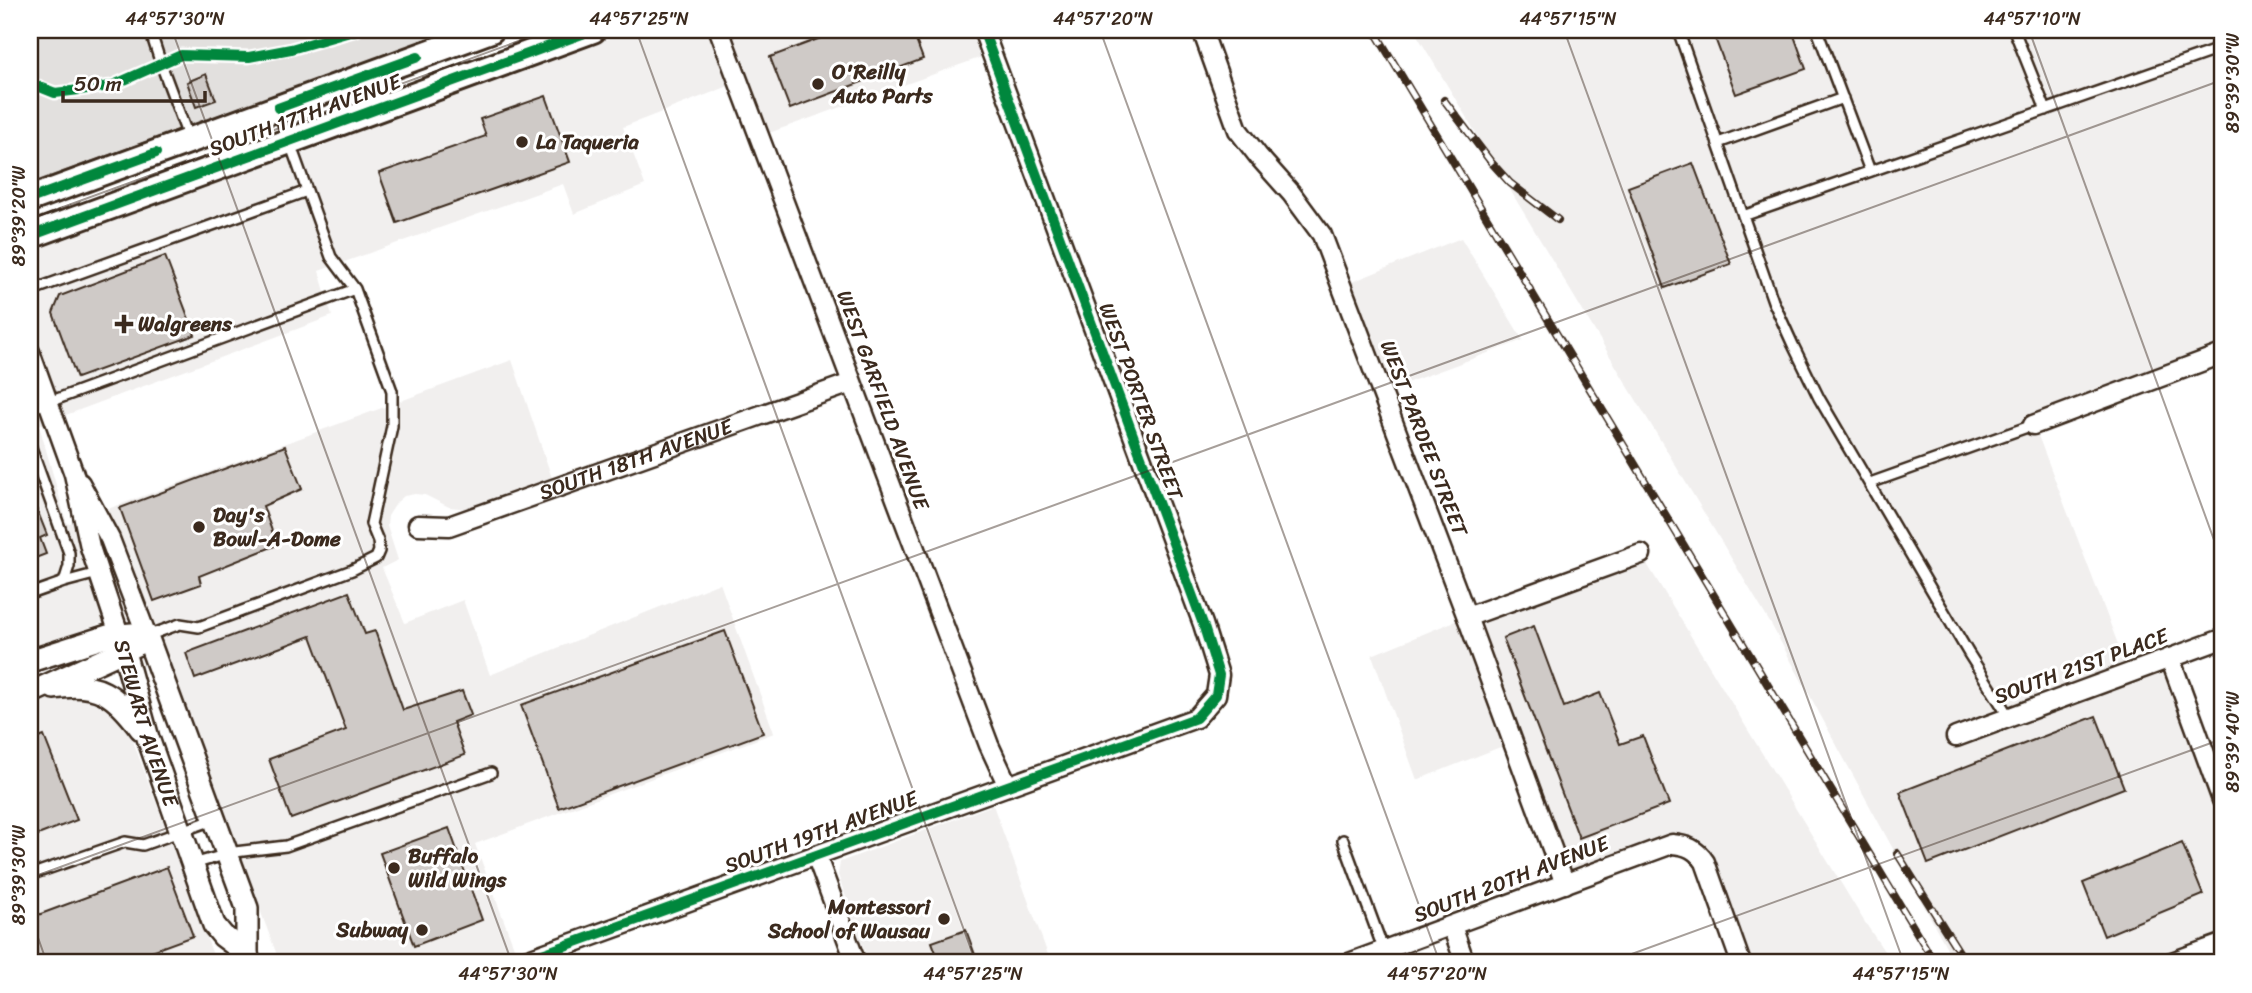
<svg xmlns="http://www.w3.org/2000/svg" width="2252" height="993" font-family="Sriracha,sans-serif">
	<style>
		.built { fill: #f1efee }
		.green { fill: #e2e0de; stroke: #8e857e; stroke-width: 2 }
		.building { fill: #cfcac7; stroke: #3b2a1e; stroke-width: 2 }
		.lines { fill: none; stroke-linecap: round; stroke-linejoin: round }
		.service-casing { stroke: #3b2a1e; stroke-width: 14 }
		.minor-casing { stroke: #3b2a1e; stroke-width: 23 }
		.tertiary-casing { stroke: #3b2a1e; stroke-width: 26 }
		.secondary-casing { stroke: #3b2a1e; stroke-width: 30 }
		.service { stroke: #fff; stroke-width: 9 }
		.minor { stroke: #fff; stroke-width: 18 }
		.tertiary { stroke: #fff; stroke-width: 21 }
		.secondary { stroke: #fff; stroke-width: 24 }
		.rail-casing { stroke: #3b2a1e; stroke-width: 8 }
		.rail { stroke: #fff; stroke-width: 5; stroke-dasharray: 16; stroke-linecap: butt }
		.cycleway-casing { stroke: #fff; stroke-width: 15 }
		.cycleway { stroke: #00873e; stroke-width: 10 }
		.ticks { fill: none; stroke: #3b2a1e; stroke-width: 2; stroke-opacity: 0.45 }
		.poi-dot { fill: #3b2a1e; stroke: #fff; stroke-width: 2.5 }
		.labels { text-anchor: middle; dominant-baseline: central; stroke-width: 6; stroke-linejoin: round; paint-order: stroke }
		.poi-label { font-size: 21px; font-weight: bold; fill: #3b2a1e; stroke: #fff; text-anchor: start }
		.street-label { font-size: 21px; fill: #3b2a1e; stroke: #fff }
		.neatline { fill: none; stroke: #3b2a1e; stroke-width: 2.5 }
		.ticks-label { font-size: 18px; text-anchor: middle; fill: #3b2a1e }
	</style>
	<rect width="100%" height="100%" fill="#fff"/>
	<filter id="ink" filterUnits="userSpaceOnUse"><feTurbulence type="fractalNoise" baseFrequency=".0143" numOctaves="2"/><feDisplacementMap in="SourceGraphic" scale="14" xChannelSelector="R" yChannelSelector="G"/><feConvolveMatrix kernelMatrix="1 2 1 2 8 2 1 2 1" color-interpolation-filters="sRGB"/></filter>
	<g filter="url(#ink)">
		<path class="built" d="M631,30H971L982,57L766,134L747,79L623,127L645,185L574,214L563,184L319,271L332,316L39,425L67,524L512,360L554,484L504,503L469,509L449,507L425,495L415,494L404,496L397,502L388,516L387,526L398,560L382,568L405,623L463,600L490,675L720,583L774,733L475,844L520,963H280L146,607L66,636L30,647V252Z
			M1414,30H2222V354L2034,425L2129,673L2170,658L2222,800V963H1955L1772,626Z
			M1461,238L1523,340L1382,392L1342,286Z
			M1641,554L1864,921L1892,963H1741L1690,847L1565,884L1513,742L1417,780L1372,655L1467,616Z
			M67,695L103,699L127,725L216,963H30V704Z
			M993,805L1051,963H869L838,875L840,862Z"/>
		<path class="green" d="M30,30H454L30,184Z"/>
		<path class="building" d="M842,30H912L923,59L790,109L770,57Z
			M1712,30H1792L1806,69L1736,94Z
			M206,74L216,100L196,107L187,82Z
			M546,96L570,162L397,223L379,173L486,136L480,119Z
			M1693,163L1731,264L1665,288L1628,187Z
			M165,256L195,335L77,378L53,313L60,296Z
			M285,446L302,489L263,506L277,545L199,576L201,584L154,601L120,508Z
			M30,492L47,535L40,538L46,554L30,560Z
			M349,592L365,634L375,631L403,710L462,691L471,715L453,722L465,755L291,819L269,759L346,730L311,636L195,679L186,653Z
			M1534,626L1564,707L1600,693L1620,744L1643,736L1669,804L1579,838L1503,638Z
			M725,631L763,733L559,808L521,705Z
			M2096,716L2124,788L1928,864L1900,792Z
			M44,736L77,820L30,838V741Z
			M449,828L482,920L414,946L380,853Z
			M2182,843L2203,895L2104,936L2083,883Z
			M167,867L193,936L119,963H30V918Z
			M966,930L978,963H940L932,942Z"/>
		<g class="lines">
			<g class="service-casing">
				<path id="service" d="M150,30L161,64L189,139
					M1678,30L1773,301L1793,345L1819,398L1969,654L2009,717
					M1817,30L1870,171
					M2014,30L2046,110
					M1718,143L1843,98
					M1743,216L2222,48
					M30,291L307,191
					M30,409L355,289
					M30,445L69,553V566L64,582
					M1870,483L2033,425
					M30,594L64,582L98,573
					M147,636L180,624L199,627L352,570L376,558L379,551L378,541L371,524L392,426V391L355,289L331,257L278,110
					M1343,840L1384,951
					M193,864L235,852L286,846L491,773
					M30,875L125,842L143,845L213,820
					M221,963L245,955"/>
			</g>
			<g class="minor-casing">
				<g id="minor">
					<path d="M719,30L989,745L1008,786"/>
					<path d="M1202,30L1238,130L1259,157L1291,193L1322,235L1467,617L1565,884"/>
					<path d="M30,352L74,474L90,547L119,634"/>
					<path d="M2033,425L2222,354"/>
					<path d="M80,483L110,539L147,636"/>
					<path id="s1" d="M418,525L449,526L851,383"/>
					<path d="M1467,617L1641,554"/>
					<path d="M2170,658L2222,800"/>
					<path d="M1956,737L2222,639"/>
					<path d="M816,855L856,963"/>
					<path d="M1452,926L1465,963"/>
					<path d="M523,961L1196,718L1216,695L1219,675L1203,624L983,30"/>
					<path d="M1349,963L1672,844C1687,845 1696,849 1705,862L1741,963"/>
					<path d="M2169,963L2222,944"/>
				</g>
			</g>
			<g class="tertiary-casing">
				<g id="tertiary">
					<path id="s2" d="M119,634L148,738L214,925L223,936L247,954"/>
					<path d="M147,636L247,908V954L249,962"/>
					<path d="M30,661L108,636L132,634"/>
					<path d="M54,688C98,681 115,694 141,729"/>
					<path d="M30,693L136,645"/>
				</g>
			</g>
			<g class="secondary-casing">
				<path id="secondary" d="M30,199L491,30
					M30,236L593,30"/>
			</g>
			<use href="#service" class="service"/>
			<use href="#minor" class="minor"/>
			<use href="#tertiary" class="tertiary"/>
			<use href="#secondary" class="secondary"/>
			<g class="rail-casing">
				<path id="rail" d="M1374,30L1935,963
					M1444,100L1491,162L1510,183L1558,220
					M1897,853L1966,963"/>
			</g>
			<use href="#rail" class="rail"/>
			<g class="cycleway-casing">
				<path id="cycleway" d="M30,83L55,93L111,86L181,55L249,57L291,49L357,30
					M278,108L418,57
					M30,199L156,153
					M30,236L593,30
					M523,961L1196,718L1216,695L1219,675L1203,624L983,30"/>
			</g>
			<use href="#cycleway" class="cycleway"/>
		</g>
	</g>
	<path class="ticks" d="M172,30L512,963M636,30L976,963M1100,30L1440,963M1564,30L1904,963M2029,30L2222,562M30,219L549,30M30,878L2222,80M30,915L47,963M1607,963L2222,739"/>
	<g class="poi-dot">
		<circle cx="818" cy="84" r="7"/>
		<circle cx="522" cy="142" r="7"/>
		<path d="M120.5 313.5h7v7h7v7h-7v7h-7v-7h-7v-7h7z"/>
		<circle cx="199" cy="527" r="7"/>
		<circle cx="394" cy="868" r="7"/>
		<circle cx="944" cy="919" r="7"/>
		<circle cx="422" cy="930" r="7"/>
	</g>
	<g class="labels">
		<g class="poi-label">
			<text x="832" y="72">O'Reilly<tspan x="832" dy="24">Auto Parts</tspan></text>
			<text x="536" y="142">La Taqueria</text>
			<text x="138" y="324">Walgreens</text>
			<text x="213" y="515">Day's<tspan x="213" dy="24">Bowl-A-Dome</tspan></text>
			<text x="408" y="856">Buffalo<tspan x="408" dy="24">Wild Wings</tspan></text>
			<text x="930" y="907" text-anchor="end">Montessori<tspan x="930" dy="24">School of Wausau</tspan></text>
			<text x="408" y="930" text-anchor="end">Subway</text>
		</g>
		<g class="street-label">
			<text transform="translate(305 115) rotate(-20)">SOUTH 17TH AVENUE</text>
			<text transform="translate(883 400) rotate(70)">WEST GARFIELD AVENUE</text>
			<text transform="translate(1141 401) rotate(70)">WEST PORTER STREET</text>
			<text transform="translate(1424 438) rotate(69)">WEST PARDEE STREET</text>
			<text stroke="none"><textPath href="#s1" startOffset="229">SOUTH 18TH AVENUE</textPath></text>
			<text transform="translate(2081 666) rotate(-20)">SOUTH 21ST PLACE</text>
			<text stroke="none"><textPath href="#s2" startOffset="93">STEWART AVENUE</textPath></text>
			<text transform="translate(821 832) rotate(-20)">SOUTH 19TH AVENUE</text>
			<text transform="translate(1511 879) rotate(-21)">SOUTH 20TH AVENUE</text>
		</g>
	</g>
	<rect width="2252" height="993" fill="none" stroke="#fff" stroke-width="77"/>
	<path d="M63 91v10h142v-10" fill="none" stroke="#3b2a1e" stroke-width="3.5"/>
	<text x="74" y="91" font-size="21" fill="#3b2a1e" stroke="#ffffff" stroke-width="5" paint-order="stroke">50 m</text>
	<rect x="38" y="38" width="2176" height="916" class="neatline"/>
	<g class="ticks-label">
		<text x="175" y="25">44°57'30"N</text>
		<text x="639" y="25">44°57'25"N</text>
		<text x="1103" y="25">44°57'20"N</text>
		<text x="1568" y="25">44°57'15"N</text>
		<text x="2032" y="25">44°57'10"N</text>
		<text transform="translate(2233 83) rotate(-90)" y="6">89°39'30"W</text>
		<text transform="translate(19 216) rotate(-90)" y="6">89°39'20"W</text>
		<text transform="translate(2233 742) rotate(-90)" y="6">89°39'40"W</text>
		<text transform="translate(19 875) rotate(-90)" y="6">89°39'30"W</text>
		<text x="508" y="980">44°57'30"N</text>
		<text x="973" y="980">44°57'25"N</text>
		<text x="1437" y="980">44°57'20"N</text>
		<text x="1901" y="980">44°57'15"N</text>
	</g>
</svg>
